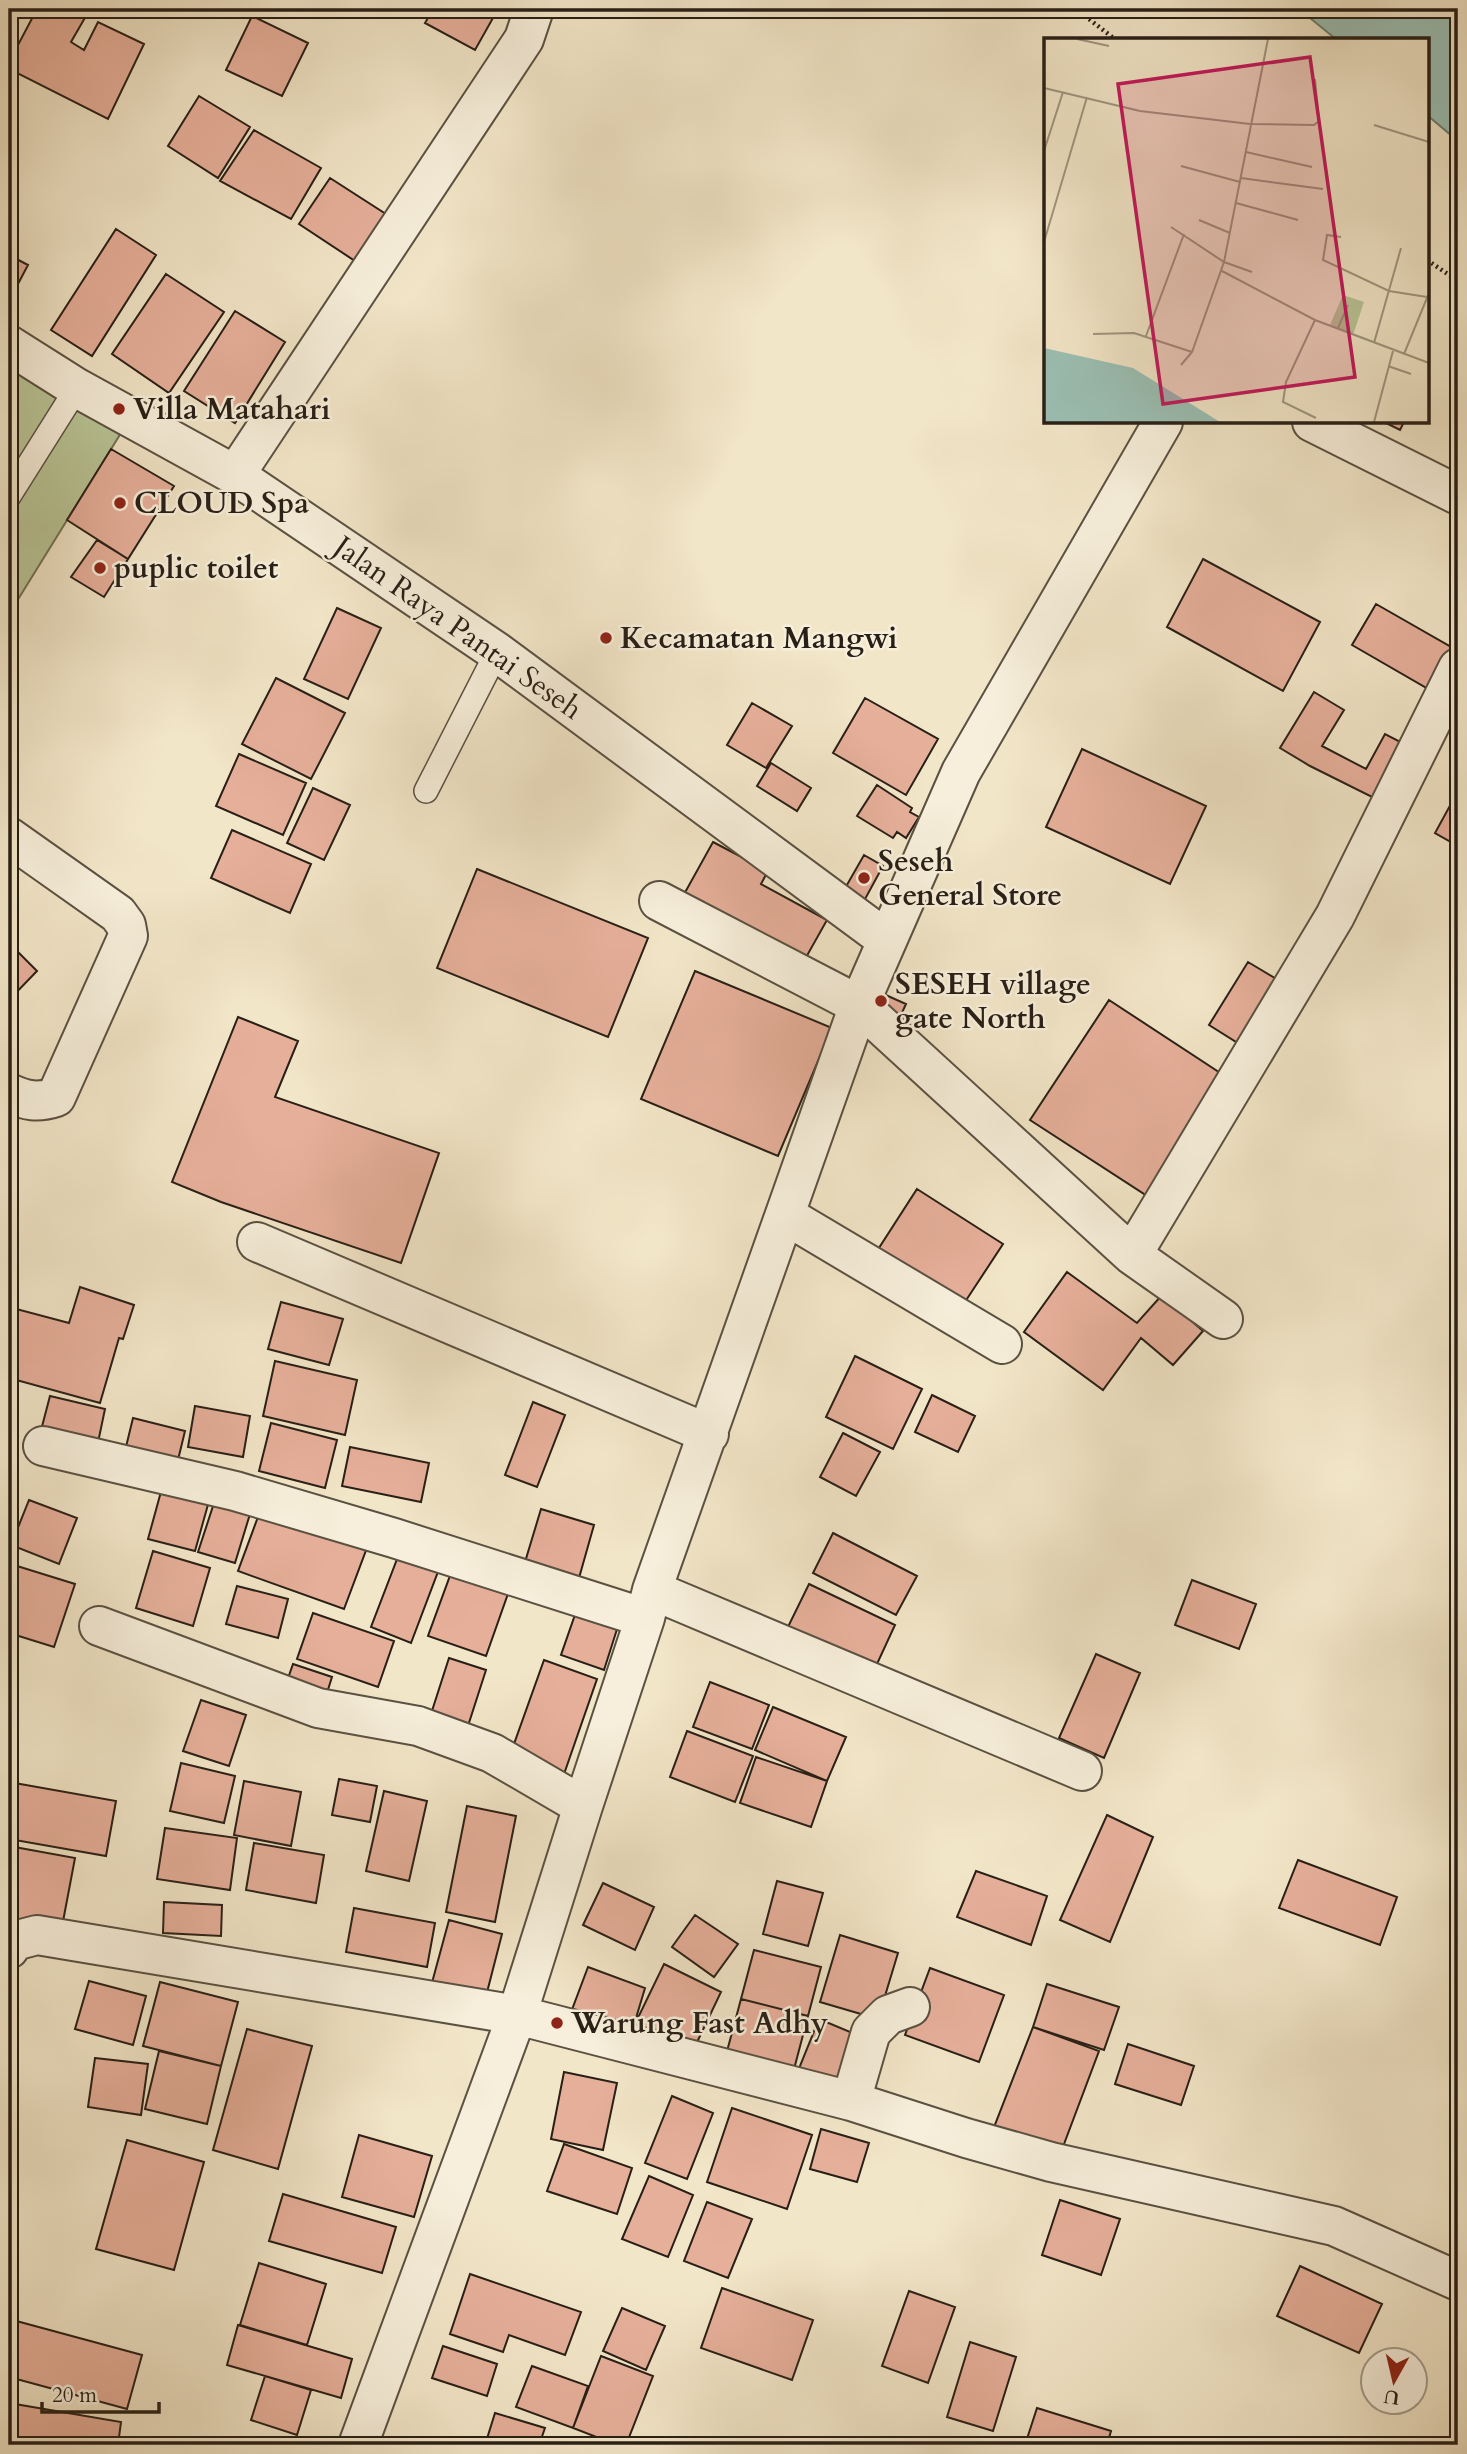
<svg xmlns="http://www.w3.org/2000/svg" width="1467" height="2454" font-family="Cardo,serif">
	<style>
		.green { fill: #b9c597; stroke: #707256; stroke-width: 2 }
		.water { fill: #9bc0b5; stroke: #6d8075; stroke-width: 2 }
		.building { fill: #e6af9a; stroke: #281f16; stroke-width: 2 }
		.lines { fill: none; stroke-linecap: round; stroke-linejoin: round }
		.lane-casing { stroke: #5a5142; stroke-width: 26 }
		.street-casing { stroke: #5a5142; stroke-width: 42 }
		.path { stroke: #281f16; stroke-width: 4.5; stroke-dasharray: 2 3.5; stroke-linecap: butt }
		.lane { stroke: #f7efdb; stroke-width: 23 }
		.street { stroke: #f7efdb; stroke-width: 38 }
		.poi-dot { fill: #8f2418; stroke: #f7efdb; stroke-width: 2.5 }
		.labels { text-anchor: middle; dominant-baseline: central; stroke-width: 5; stroke-linejoin: round; paint-order: stroke }
		.poi-label { font-size: 30px; font-weight: bold; fill: #281f16; stroke: #f7efdb; text-anchor: start }
		.street-label { font-size: 30px; fill: #281f16; stroke: #f7efdb }
		.inset-road { fill: none; stroke: #a19681; stroke-width: 2 }
		.view { fill: #c2185b; fill-opacity: 0.15; stroke: #c2185b; stroke-width: 3.5 }
		.inset-edge { fill: none; stroke: #281f16; stroke-width: 3.5 }
	</style>
	<rect width="100%" height="100%" fill="#f2e6c8"/>
	<filter id="stains"><feTurbulence type="fractalNoise" baseFrequency=".00286" numOctaves="4"/><feColorMatrix values="0 0 0 0 .2 0 0 0 0 .09 0 0 0 0 .02 0 0 0 .5 -.17"/></filter>
	<radialGradient id="worn" r=".72"><stop offset=".6" stop-color="#630" stop-opacity="0"/><stop offset="1" stop-color="#630" stop-opacity=".3"/></radialGradient>
	<path class="green" d="M9,345L129,420L9,614Z"/>
	<path class="water" d="M1299,9H1458V141L1427,115V40H1337Z"/>
	<path class="building" d="M37,9H90L71,42L84,50L98,22L144,44L108,119L9,69V62Z
		M433,9H498L475,50L425,23Z
		M252,16L308,43L282,96L226,70Z
		M199,96L250,127L218,178L168,146Z
		M254,130L321,168L291,219L220,181Z
		M330,178L389,216L358,263L299,224Z
		M116,229L156,255L92,356L51,330Z
		M9,255L28,265L9,301Z
		M166,274L224,312L169,393L112,354Z
		M235,311L285,342L235,423L184,391Z
		M1384,422H1404L1400,430Z
		M111,449L174,486L128,559L67,520Z
		M97,540L128,559L104,597L71,577Z
		M1203,559L1320,622L1283,691L1167,627Z
		M1376,604L1458,651L1437,694L1352,645Z
		M337,608L381,628L348,699L304,679Z
		M276,678L345,713L311,779L242,744Z
		M1314,692L1344,710L1322,746L1366,769L1385,734L1414,749L1386,804L1310,766L1280,748Z
		M865,698L938,739L906,795L833,753Z
		M752,703L792,726L766,768L727,745Z
		M1082,749L1206,806L1170,884L1046,827Z
		M239,754L306,783L283,835L216,806Z
		M771,763L811,788L797,811L757,786Z
		M877,785L912,808L910,812L919,817L906,838L897,832L893,838L857,816Z
		M313,788L350,805L324,860L287,843Z
		M1458,791V846L1435,833Z
		M232,830L311,864L290,913L211,878Z
		M713,842L768,871L761,884L827,920L804,961L683,896Z
		M864,855L883,866L864,901L844,890Z
		M477,869L648,938L608,1037L437,968Z
		M12,946L37,971L9,1000V950Z
		M1248,962L1288,986L1249,1050L1209,1025Z
		M695,971L832,1028L778,1156L641,1099Z
		M861,984L906,1004L900,1017Z
		M1109,1000L1234,1082L1155,1201L1030,1120Z
		M238,1017L298,1041L275,1097L439,1153L401,1263L221,1202L172,1182Z
		M917,1189L1003,1244L963,1305L877,1251Z
		M1067,1272L1137,1323L1162,1295L1203,1331L1173,1365L1141,1338L1103,1390L1024,1332Z
		M80,1287L134,1305L123,1339L119,1338L100,1403L9,1378V1307L69,1323Z
		M281,1302L343,1319L329,1365L268,1349Z
		M855,1356L922,1389L893,1449L826,1417Z
		M275,1361L357,1380L345,1435L263,1416Z
		M932,1395L975,1416L958,1452L915,1432Z
		M50,1396L105,1409L96,1452L39,1438Z
		M533,1402L565,1415L537,1487L505,1475Z
		M195,1406L250,1416L243,1457L188,1447Z
		M133,1418L185,1431L177,1464L125,1451Z
		M271,1423L337,1440L325,1488L259,1471Z
		M843,1433L880,1452L856,1496L820,1477Z
		M350,1447L429,1463L421,1502L342,1486Z
		M162,1488L209,1501L195,1551L148,1539Z
		M29,1500L77,1518L59,1564L11,1545Z
		M214,1503L250,1514L235,1563L198,1552Z
		M262,1506L368,1545L344,1609L238,1571Z
		M541,1509L594,1525L579,1578L525,1562Z
		M833,1533L917,1576L896,1615L813,1573Z
		M153,1551L210,1568L193,1626L136,1608Z
		M399,1554L439,1569L411,1643L371,1627Z
		M17,1566L75,1584L54,1647L9,1633V1592Z
		M451,1573L510,1588L486,1656L428,1636Z
		M1192,1580L1256,1604L1239,1649L1175,1625Z
		M809,1584L895,1625L871,1677L784,1635Z
		M237,1586L288,1599L278,1638L226,1624Z
		M577,1609L619,1623L604,1670L561,1655Z
		M313,1613L394,1641L378,1687L297,1659Z
		M1096,1654L1140,1673L1104,1758L1059,1738Z
		M449,1658L486,1670L467,1729L430,1717Z
		M544,1660L597,1679L563,1777L509,1758Z
		M293,1664L332,1677L326,1696L286,1684Z
		M710,1682L769,1705L752,1749L693,1727Z
		M201,1700L246,1715L229,1766L183,1751Z
		M773,1707L846,1737L827,1781L755,1750Z
		M687,1731L753,1756L735,1802L670,1777Z
		M756,1757L827,1781L811,1827L740,1803Z
		M181,1763L235,1776L224,1823L170,1811Z
		M339,1779L377,1786L370,1822L332,1815Z
		M244,1781L301,1792L291,1846L234,1835Z
		M9,1782L116,1801L106,1856L9,1839Z
		M384,1791L427,1801L409,1881L366,1871Z
		M467,1806L516,1816L495,1922L446,1912Z
		M1107,1815L1153,1837L1110,1942L1060,1920Z
		M165,1828L237,1838L230,1890L157,1879Z
		M254,1843L324,1855L316,1903L246,1890Z
		M9,1846L75,1858L61,1932L9,1923Z
		M1298,1860L1397,1897L1380,1945L1279,1908Z
		M976,1871L1047,1896L1031,1945L957,1917Z
		M777,1881L823,1893L808,1946L763,1934Z
		M603,1883L654,1907L635,1950L583,1925Z
		M164,1902L222,1905L221,1936L163,1933Z
		M354,1908L435,1923L427,1967L346,1952Z
		M695,1915L738,1944L714,1977L672,1947Z
		M449,1920L502,1934L484,2004L430,1990Z
		M840,1935L898,1953L878,2019L820,2002Z
		M754,1950L821,1967L808,2016L741,1999Z
		M664,1964L721,1992L690,2057L633,2028Z
		M588,1967L645,1988L633,2028L570,2015Z
		M930,1968L1004,1995L979,2062L905,2035Z
		M89,1981L146,1996L133,2045L75,2029Z
		M160,1982L238,2002L221,2066L143,2046Z
		M1047,1984L1119,2007L1104,2050L1033,2027Z
		M741,1999L808,2016L793,2073L726,2055Z
		M819,2019L862,2037L838,2094L796,2076Z
		M1033,2027L1099,2051L1058,2160L991,2135Z
		M247,2029L312,2046L278,2169L213,2150Z
		M1128,2044L1194,2066L1181,2105L1115,2084Z
		M159,2051L221,2066L207,2124L145,2109Z
		M95,2058L148,2064L141,2115L88,2107Z
		M564,2072L617,2083L603,2150L551,2139Z
		M672,2096L713,2113L687,2179L645,2163Z
		M732,2108L812,2135L787,2209L707,2182Z
		M821,2129L869,2143L857,2182L810,2169Z
		M359,2135L432,2156L414,2217L342,2197Z
		M127,2140L204,2162L174,2270L96,2249Z
		M564,2144L632,2168L617,2214L547,2191Z
		M649,2176L693,2195L668,2257L622,2239Z
		M283,2194L396,2227L382,2273L269,2241Z
		M1060,2200L1120,2219L1101,2275L1042,2255Z
		M707,2202L752,2219L728,2278L684,2261Z
		M259,2263L326,2284L307,2345L240,2325Z
		M1300,2266L1382,2304L1359,2353L1277,2316Z
		M470,2274L581,2312L565,2355L509,2335L503,2352L450,2334Z
		M722,2288L813,2320L792,2380L701,2348Z
		M909,2291L955,2307L928,2383L882,2366Z
		M622,2308L665,2326L646,2370L603,2351Z
		M9,2319L142,2355L127,2409L9,2377Z
		M238,2325L352,2359L341,2398L227,2365Z
		M970,2342L1016,2357L993,2431L947,2417Z
		M443,2346L497,2364L487,2396L432,2378Z
		M601,2356L653,2376L626,2445H617L573,2428Z
		M532,2366L588,2386L573,2428L516,2407Z
		M265,2376L311,2390L297,2435L251,2420Z
		M9,2403L121,2422L118,2445H9Z
		M1037,2408L1111,2431L1107,2445H1025Z
		M495,2413L545,2428L539,2445H485Z"/>
	<g class="lines">
		<g class="lane-casing">
			<path id="lane" d="M9,496L77,388
				M426,791L497,652"/>
		</g>
		<g class="street-casing">
			<path id="street" d="M9,345L77,388L235,475L497,652L887,940
				M1312,422L1458,495
				M235,475L524,39L534,9
				M9,837L118,914L126,925L128,936L56,1097C38,1103 26,1101 9,1093
				M659,901L859,1005L1132,1255L1223,1319
				M785,1215L1002,1344
				M257,1242L709,1434
				M1132,1255L1335,916L1458,668
				M43,1446L235,1491L394,1538L645,1618
				M652,1590L1082,1771
				M99,1626L318,1708L418,1726L492,1753L583,1806
				M9,1949L14,1941L37,1935L517,2015L851,2101L966,2138L1051,2162L1334,2226L1458,2281
				M851,2101L871,2032L888,2015L910,2007
				M358,2445L517,2015L583,1806L645,1618L652,1590L859,1005L961,772L1163,422"/>
		</g>
		<path class="path" d="M1076,9L1116,40
			M1427,260L1458,281"/>
		<use href="#lane" class="lane"/>
		<use href="#street" class="street"/>
	</g>
	<g class="poi-dot">
		<circle cx="119" cy="409" r="7"/>
		<circle cx="120" cy="503" r="7"/>
		<circle cx="100" cy="568" r="7"/>
		<circle cx="606" cy="638" r="7"/>
		<circle cx="864" cy="878" r="7"/>
		<circle cx="881" cy="1001" r="7"/>
		<circle cx="557" cy="2023" r="7"/>
	</g>
	<g class="labels">
		<g class="poi-label">
			<text x="133" y="409">Villa Matahari</text>
			<text x="134" y="503">CLOUD Spa</text>
			<text x="114" y="568">puplic toilet</text>
			<text x="620" y="638">Kecamatan Mangwi</text>
			<text x="878" y="861">Seseh<tspan x="878" dy="34">General Store</tspan></text>
			<text x="895" y="984">SESEH village<tspan x="895" dy="34">gate North</tspan></text>
			<text x="571" y="2023">Warung Fast Adhy</text>
		</g>
		<g class="street-label">
			<text transform="translate(458 628) rotate(35)">Jalan Raya Pantai Seseh</text>
		</g>
	</g>
	<g transform="translate(1044 38)">
		<rect width="385" height="385" fill="#f2e6c8"/>
		<path d="M299,257L320,264L309,297L286,287Z" fill="#b9c597"/>
		<path d="M0,310L89,330L176,384H0Z" fill="#9bc0b5"/>
		<path class="inset-road" d="M33,1L65,8M0,50L96,73L206,86L270,87L275,83L271,41M330,87L385,104M0,113L19,54M202,114L268,129M137,128L196,144M197,140L279,151M192,165L254,182M155,182L186,195M127,189L180,224L208,234M297,199L283,197L279,222L345,253L383,259M0,204L43,59M178,233L271,282L385,325M271,282L242,344L239,364L272,380M294,290L304,267M49,296L90,295L148,314M102,298L140,196M330,305L357,210M360,316L385,255M137,327L148,314L180,224L224,1M344,328L367,336M330,384L349,313"/>
		<path class="view" d="M266,19L311,339L119,366L74,46Z"/>
		<rect width="385" height="385" class="inset-edge"/>
	</g>
	<rect width="1467" height="2454" fill="none" stroke="#f2e6c8" stroke-width="35"/>
	<rect x="10" y="10" width="1446" height="2433" fill="none" stroke="#281f16" stroke-width="3.5"/>
	<rect x="18" y="18" width="1432" height="2419" fill="none" stroke="#281f16" stroke-width="2"/>
	<g transform="translate(1394 2381) rotate(188)"><circle r="33" fill="#f7efdb" stroke="#a49c8c" stroke-width="2"/>
	<path d="M0-5L12 26L0 18L-12 26Z" fill="#8f2418"/>
	<text y="-10" font-size="19" font-weight="bold" text-anchor="middle" fill="#281f16">U</text>
	</g>
	<path d="M42 2402v10h117v-10" fill="none" stroke="#281f16" stroke-width="3.5"/>
	<text x="52" y="2402" font-size="21" fill="#281f16" stroke="#f7efdb" stroke-width="5" paint-order="stroke">20 m</text>
	<rect width="100%" height="100%" filter="url(#stains)"/>
	<rect width="100%" height="100%" fill="url(#worn)"/>
</svg>
